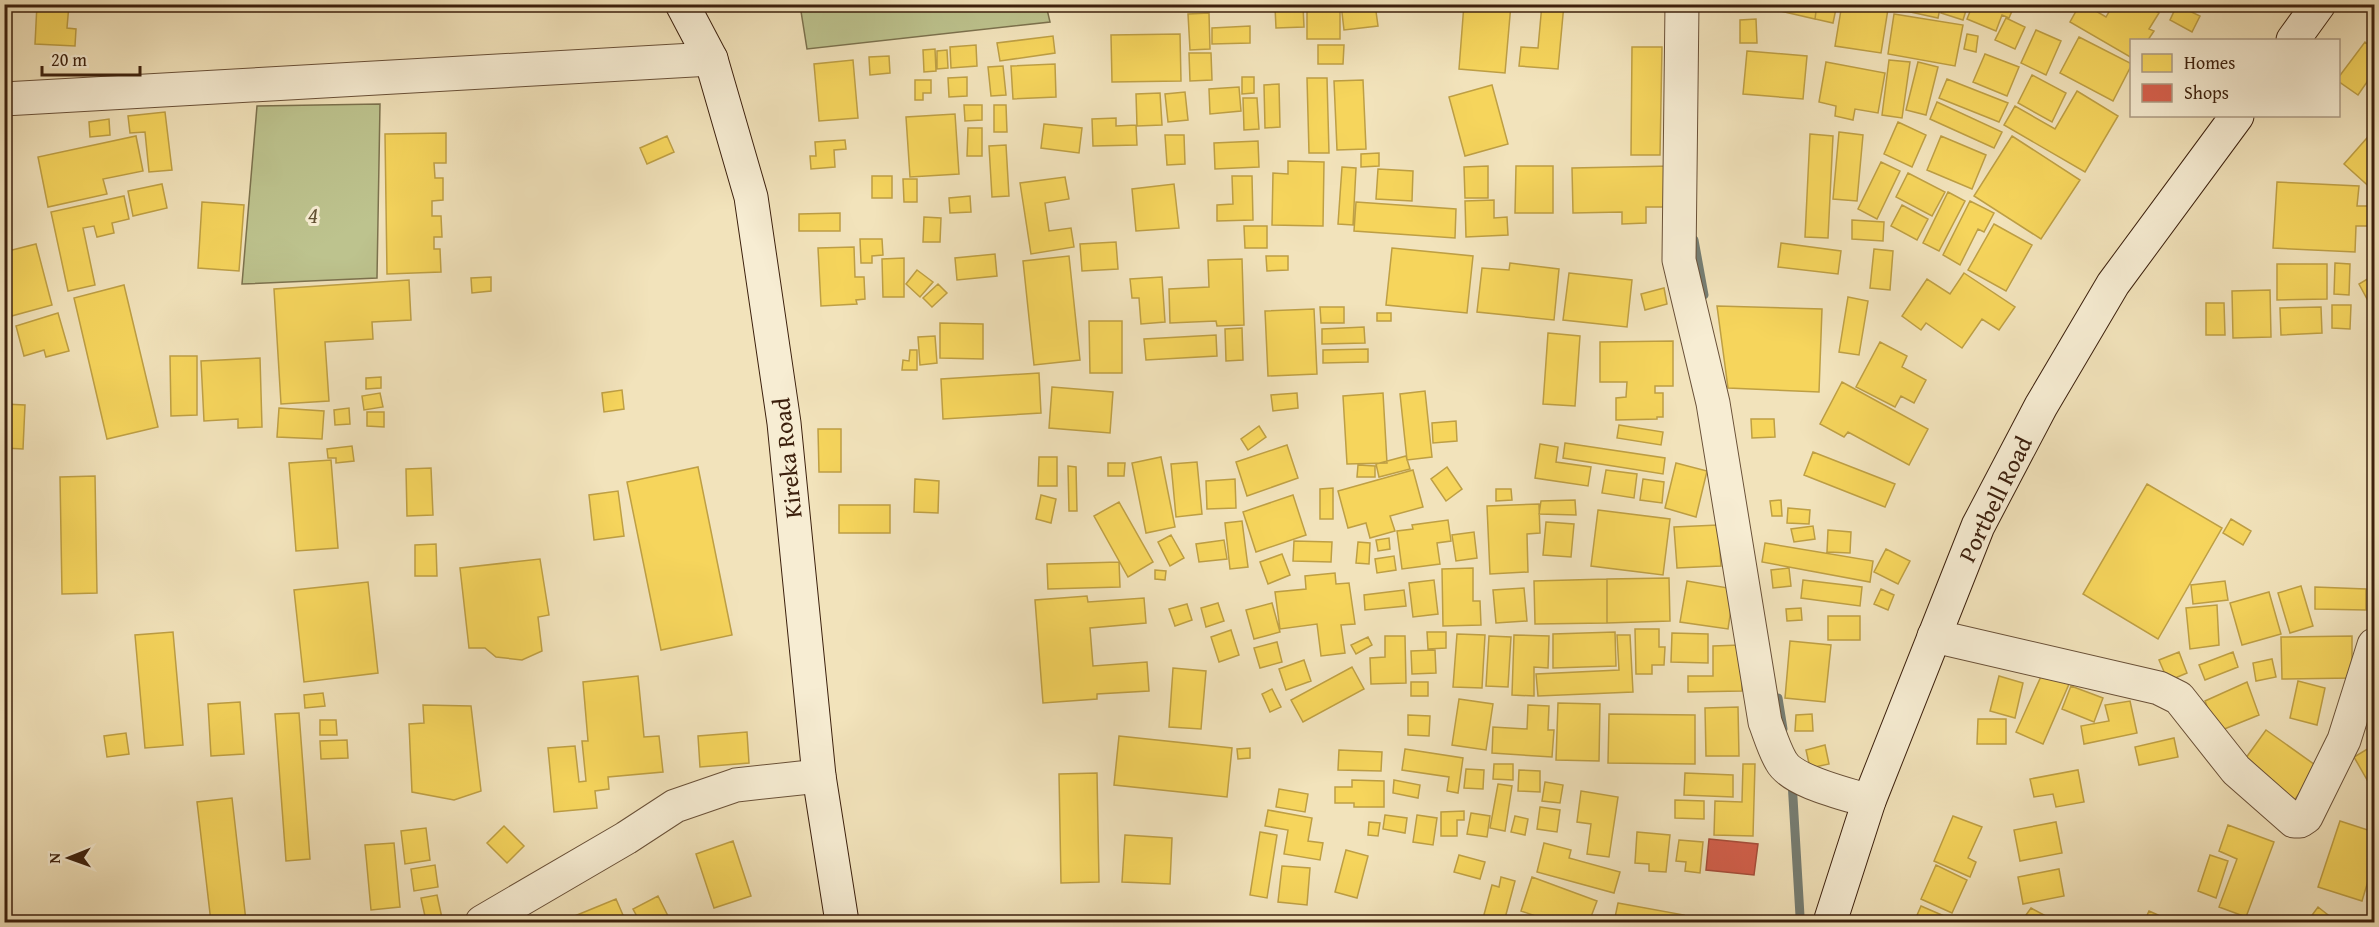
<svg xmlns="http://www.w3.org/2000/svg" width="2379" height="927" font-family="'Gentium Book Plus',serif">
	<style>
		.green { fill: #bdc38e; stroke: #7c724e; stroke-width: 1.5 }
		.homes { fill: #f6d55c; stroke: #be9f44; stroke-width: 1.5 }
		.shops { fill: #d6604d; stroke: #a84d3a; stroke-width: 1.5 }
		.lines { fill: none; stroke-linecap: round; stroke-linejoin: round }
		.stream { stroke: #767e74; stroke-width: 9 }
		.street-casing { stroke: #6a5138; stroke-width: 35 }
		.secondary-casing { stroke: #3c200d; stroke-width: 35 }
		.street { stroke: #f7edd3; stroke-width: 33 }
		.secondary { stroke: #f7edd3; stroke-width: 33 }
		.labels { text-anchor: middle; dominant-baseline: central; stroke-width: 6; stroke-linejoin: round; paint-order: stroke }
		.park-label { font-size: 24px; font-style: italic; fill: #635134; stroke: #f7edd3 }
		.street-label { font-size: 24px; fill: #3c200d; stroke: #f7edd3 }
	</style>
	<rect width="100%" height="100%" fill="#f2e3bb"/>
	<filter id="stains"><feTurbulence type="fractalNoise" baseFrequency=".00333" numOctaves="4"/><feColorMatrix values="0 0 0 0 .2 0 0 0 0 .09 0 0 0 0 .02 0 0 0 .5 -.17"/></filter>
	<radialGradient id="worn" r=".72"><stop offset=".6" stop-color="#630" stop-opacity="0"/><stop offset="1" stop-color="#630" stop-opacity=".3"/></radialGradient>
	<path class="green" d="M800,5H1046L1050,22L807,49Z
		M380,104L377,278L242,284L257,106Z"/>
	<path class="homes" d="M37,4H69L67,28L76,29L75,46L35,44Z
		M1341,4H1375L1378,26L1344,30Z
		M1410,4H1447L1446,11L1409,9Z
		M1464,4H1511L1505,73L1459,69Z
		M1542,4H1564L1558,69L1519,66L1521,47L1538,48Z
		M1758,4H1817L1815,19L1758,6Z
		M1817,4H1837L1833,23L1815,19Z
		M1842,4H1863L1888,9L1881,53L1835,46Z
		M1902,4H1941L1938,18L1901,10Z
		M1944,4H1968L1963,20L1941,13Z
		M1973,4H2015L2009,18L2002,15L1996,31L1967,19Z
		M2080,4H2084L2106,17L2110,10L2100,4H2145L2159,13L2149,29L2154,31L2148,40H2132V58L2070,22Z
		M2177,5L2200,16L2192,32L2170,20Z
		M1303,6L1304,27L1276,28L1275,7Z
		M1307,9H1340V39H1307Z
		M1209,13L1210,49L1190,50L1188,14Z
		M1894,14L1963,25L1955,66L1888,54Z
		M2006,18L2025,27L2015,49L1995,40Z
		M1756,19L1757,43H1740V20Z
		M1250,26V43L1212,44V28Z
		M2036,30L2061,41L2046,75L2021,63Z
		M1180,34L1181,81L1112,82L1111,35Z
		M1967,34L1978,36L1976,52L1964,49Z
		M1053,36L1055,53L1000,61L997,43Z
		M2079,37L2132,64L2113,101L2060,73Z
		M2365,42L2374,49V72L2358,95L2338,81V78Z
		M976,45L977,66L951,68L950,47Z
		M1318,45H1344L1343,64H1318Z
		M1632,47H1662L1660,155H1631Z
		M935,49L936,71L924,72L923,50Z
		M947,50L948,68L937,69V51Z
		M1747,51L1807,56L1803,99L1743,94Z
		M1189,53H1211L1212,80L1190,81Z
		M1985,54L2019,67L2007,96L1973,82Z
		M889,56L890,73L870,75L869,57Z
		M853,60L858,118L819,121L814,64Z
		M1889,60L1910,62L1902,118L1882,115Z
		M1826,62L1885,73L1878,113L1855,109L1853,120L1835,116L1836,106L1819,102Z
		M1918,62L1938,67L1926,115L1906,110Z
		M1055,64L1056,97L1013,99L1011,66Z
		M1003,66L1006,95L991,96L988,67Z
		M2032,75L2066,93L2052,122L2018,103Z
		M967,77V96L949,97L948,78Z
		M1242,77H1254V93L1242,94Z
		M1307,78H1327L1329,153H1309Z
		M1947,79L2008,103L1999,122L1939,98Z
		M915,80H931V93H923V100H915Z
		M1363,80L1366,149L1337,150L1334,81Z
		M1279,84L1280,127L1265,128L1264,85Z
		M1492,85L1508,144L1465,156L1449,97Z
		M1239,87L1241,111L1210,114L1209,89Z
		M2077,91L2118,116L2085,172L2004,125L2015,106L2055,129Z
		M1185,92L1188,120L1168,122L1165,94Z
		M1160,93L1162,125L1137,126L1136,94Z
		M1243,98H1257L1259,129L1244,130Z
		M1937,102L2002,132L1994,148L1930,119Z
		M964,105H982V120L965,121Z
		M994,105H1006L1007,132H994Z
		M165,112L172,170L149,172L145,132L130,133L128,116Z
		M955,114L959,174L910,177L906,117Z
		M1116,118V126L1136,125L1137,145L1093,146L1092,119Z
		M109,119L110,135L90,137L89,122Z
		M1898,122L1926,135L1912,167L1884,154Z
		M1044,124L1082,128L1079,153L1041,148Z
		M968,128H982V156H967Z
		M2374,130V191L2344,164Z
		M1839,132L1863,135L1857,201L1833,199Z
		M446,133V163H434L435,178H443V200L432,201V216H441L442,237H434V249H440L441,272L387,274L385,134Z
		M1810,134L1833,136L1828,238L1805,237Z
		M1165,135H1184L1185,164L1167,165Z
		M136,136L143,171L103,179L107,194L48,207L38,157Z
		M667,136L674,152L647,164L640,148Z
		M1941,136L1986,155L1972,189L1927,170Z
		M2012,136L2080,180L2041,239L1974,196Z
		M845,140L846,149L834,150L835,167L811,169L810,156H816L815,142Z
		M1258,141L1259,167L1215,169L1214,143Z
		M1006,145L1009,196L992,197L989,146Z
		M1379,153V166L1361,167V154Z
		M1288,161L1324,162L1323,226L1272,225L1273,173L1288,174Z
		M1881,162L1900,171L1877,219L1858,209Z
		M1488,166V198H1465L1464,167Z
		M1516,166H1553V213H1515Z
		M1672,166L1673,207H1646V223L1622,224V212L1573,213L1572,168Z
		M1342,167L1356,168L1353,225L1338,224Z
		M1378,169L1413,171L1412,201L1376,199Z
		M1908,173L1945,192L1932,216L1896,197Z
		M872,176H892V198H872Z
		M1232,176H1252L1253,220L1217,221V205L1233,204Z
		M1065,177L1069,199L1045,203L1049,231L1071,228L1074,247L1031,254L1020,183Z
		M903,179H917V202H904Z
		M2277,182L2359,186L2357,206H2374V226H2356L2355,252L2273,248Z
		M162,184L167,208L133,216L128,191Z
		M1174,184L1179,228L1136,231L1132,189Z
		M1948,192L1965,201L1939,251L1923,243Z
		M124,196L129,219L112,223L114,233L97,237L94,226L83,228L95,285L68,291L51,212Z
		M970,196L971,212L950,213L949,198Z
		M1494,200V218L1507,217L1508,235L1466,237L1465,201Z
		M1970,201L1994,213L1984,232L1978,229L1960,265L1943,255Z
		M202,202L244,205L239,271L198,268Z
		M1356,202L1456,209L1455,238L1354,231Z
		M1902,205L1928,219L1917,240L1891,226Z
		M840,213V231H799V214Z
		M924,217L941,218L940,242H923Z
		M1852,220L1884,222L1883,241L1852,239Z
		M1994,224L2032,245L2006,291L1968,270Z
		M1244,226H1267V248H1245Z
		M860,239H882L883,255L872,256V263H861Z
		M1116,242L1118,269L1082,271L1080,244Z
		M1781,243L1841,251L1838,274L1778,267Z
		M36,244L52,305L8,317L4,301V252Z
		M854,247L855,277H864L865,299L856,300L857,304L821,306L818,248Z
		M1392,248L1473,256L1467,313L1386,305Z
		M1874,249L1893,251L1890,290L1870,288Z
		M995,254L997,276L957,280L955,258Z
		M1069,256L1080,360L1034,365L1023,261Z
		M1266,256H1288V270L1267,271Z
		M904,258V297H883L882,259Z
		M1242,259L1244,325L1217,326L1216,321L1170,323L1169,289L1209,287L1208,260Z
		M1510,263L1559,269L1554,320L1477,312L1482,268L1509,270Z
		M2335,263L2350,264L2349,295L2334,294Z
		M2277,264H2327V299L2277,300Z
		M917,270L933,282L920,297L906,284Z
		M1569,273L1632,280L1627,327L1563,320Z
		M1964,273L2015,307L1999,330L1982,319L1962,348L1926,323L1921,330L1902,316L1927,279L1950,294Z
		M2374,275V312L2359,284Z
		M491,277V291L472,293L471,278Z
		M1162,277L1165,322L1141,324L1139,298H1132L1130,279Z
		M409,280L411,320L372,322L373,339L325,342L329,401L281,404L274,289Z
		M938,284L947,293L932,307L923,298Z
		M124,285L158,427L107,439L74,298Z
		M1664,288L1667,304L1645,310L1641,294Z
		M2270,290L2271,337L2233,338L2232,291Z
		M1848,297L1868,301L1859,355L1839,352Z
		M2206,303H2224L2225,335H2206Z
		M2332,305H2351L2350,329L2332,328Z
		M1717,306L1822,309L1819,392L1728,388Z
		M1320,307H1344V323H1321Z
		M2321,307L2322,333L2281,335L2280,308Z
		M1314,309L1317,374L1268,376L1265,311Z
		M58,313L69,351L46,357L44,350L24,356L16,326Z
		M1377,313H1391V321H1377Z
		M1089,321H1122V373H1090Z
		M940,323L983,324V359L940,358Z
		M1364,327L1365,343L1322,344V329Z
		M1242,328L1243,360L1226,361L1225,329Z
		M1548,333L1580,336L1575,406L1543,404Z
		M1216,335L1217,356L1146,360L1144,339Z
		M935,336L937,363L920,365L918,337Z
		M1673,341V386H1655V393H1663V417H1657V419L1616,420V398L1626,397L1627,382H1600V342Z
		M1880,342L1907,356L1902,367L1926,380L1914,403L1901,396L1895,407L1856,387Z
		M1368,349V362L1323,363V350Z
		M910,350H917V370H902L903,360L909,361Z
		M170,356H197V415L171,416Z
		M260,358L262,427L238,428V419L204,421L201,361Z
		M1039,373L1041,413L943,419L941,379Z
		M381,377V388L366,389V378Z
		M1842,382L1928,429L1909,465L1848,432L1844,437L1820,424Z
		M1052,387L1113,392L1110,433L1049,428Z
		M622,390L624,409L604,412L602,393Z
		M1425,391L1432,457L1407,460L1400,394Z
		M380,393L383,407L364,410L362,396Z
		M1297,393L1298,408L1273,411L1271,395Z
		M1383,393L1387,463L1347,464L1343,396Z
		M4,404L25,405L23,449L4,448Z
		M279,408L324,411L322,439L277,437Z
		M349,408L350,424L335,425L334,410Z
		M367,412H384V427L367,426Z
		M1751,419H1774L1775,437L1752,438Z
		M1456,421L1457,441L1433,443L1432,423Z
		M1619,425L1663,432L1661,445L1617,438Z
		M1259,426L1266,437L1248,450L1241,439Z
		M818,429H841V472H819Z
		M1565,443L1665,458L1663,474L1563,458Z
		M1540,444L1558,447L1556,462L1591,467L1588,486L1535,478Z
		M1287,445L1298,478L1247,496L1236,462Z
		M352,446L354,461L336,463V458H328L327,449Z
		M1813,452L1895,484L1885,507L1804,475Z
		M1406,456L1410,469L1379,477L1376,464Z
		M1039,457H1057V486H1038Z
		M1161,457L1175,527L1146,533L1132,463Z
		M331,460L338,548L296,551L289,463Z
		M1197,462L1202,514L1176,517L1171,464Z
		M1108,463H1125L1124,476H1108Z
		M1676,463L1707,471L1696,517L1665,508Z
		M1358,465L1375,466V477H1357Z
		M1068,466L1076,467L1077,511H1069Z
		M698,467L732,635L661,650L627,482Z
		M1447,467L1462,489L1446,501L1431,479Z
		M431,468L433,515L407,516L406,469Z
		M1413,470L1423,507L1390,516L1395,531L1370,538L1366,523L1348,528L1338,491Z
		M1606,470L1637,474L1634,498L1602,493Z
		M95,476L97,593L62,594L60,477Z
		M915,479L939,481L938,513L914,512Z
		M1235,479L1236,508L1207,509L1206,481Z
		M1643,479L1664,482L1662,503L1640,500Z
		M2147,484L2222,528L2158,639L2083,594Z
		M1333,488V519H1320V489Z
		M1496,489H1511L1512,500L1496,501Z
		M618,491L624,536L594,540L589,495Z
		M1041,495L1056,499L1051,523L1036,519Z
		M1293,495L1306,535L1256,552L1243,512Z
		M1575,500L1576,515L1539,514L1541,501Z
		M1781,500L1782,516H1772L1770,501Z
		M1119,502L1153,562L1128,577L1094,516Z
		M1539,504L1540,533L1527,534L1528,572L1490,574L1487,506Z
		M839,505H890V533H839Z
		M1788,508L1810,510L1809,524L1787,523Z
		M1598,510L1670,519L1663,575L1591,566Z
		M2231,519L2251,531L2243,545L2223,533Z
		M1448,520L1451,541L1437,543L1440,564L1402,569L1397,531L1413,529L1412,525Z
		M1242,521L1248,567L1230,569L1225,523Z
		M1546,522L1574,524L1571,557L1543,555Z
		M1718,525L1721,566L1677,568L1674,527Z
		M1813,526L1815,539L1794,542L1791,529Z
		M1828,530L1851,532L1850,553L1827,552Z
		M1474,532L1477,558L1456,561L1452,535Z
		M1171,535L1184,558L1170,566L1158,542Z
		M1389,538L1390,549L1378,551L1376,540Z
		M1224,540L1227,559L1199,562L1196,544Z
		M1294,541L1332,542L1331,562L1293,561Z
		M1358,542L1370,543L1369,564L1356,563Z
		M1765,543L1873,561L1870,582L1762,562Z
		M436,544L437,576H415V545Z
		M1886,549L1910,561L1898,584L1874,572Z
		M1282,554L1290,575L1268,584L1260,562Z
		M1394,556L1396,570L1377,573L1375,559Z
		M540,559L549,615L538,617L542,651L522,660L496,657L485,648H469L460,568Z
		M1119,562L1120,587L1048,589L1047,564Z
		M1473,568V601H1480L1481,625L1443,626L1442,569Z
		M1789,568L1791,586L1773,588L1771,570Z
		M1155,570L1166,571L1165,580L1155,579Z
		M1335,573L1336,584L1349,583L1355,624L1341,625L1345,653L1321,656L1317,624L1280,629L1275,592L1306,589L1305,576Z
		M1669,578L1670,621L1607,623V579Z
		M1607,579V623L1535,624L1534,581Z
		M1434,580L1438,614L1413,617L1409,583Z
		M1803,580L1862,587L1860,606L1801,598Z
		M1687,581L1734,589L1728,629L1680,622Z
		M2225,581L2228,600L2193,604L2191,585Z
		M368,582L378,673L304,682L294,590Z
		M2301,586L2313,626L2290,633L2278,593Z
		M2315,587L2366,589V610L2315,609Z
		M1524,588L1527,621L1496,623L1493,590Z
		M1881,589L1894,595L1888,610L1874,604Z
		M1404,590L1406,606L1365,610L1364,595Z
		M2269,592L2281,634L2242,645L2230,603Z
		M1087,596L1088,602L1144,598L1146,623L1090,628L1093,666L1147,662L1149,691L1097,694V699L1043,703L1035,600Z
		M1218,603L1224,621L1206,627L1201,608Z
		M1272,603L1280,632L1254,639L1246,610Z
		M1187,604L1192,620L1175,626L1169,609Z
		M2217,605L2219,645L2190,649L2186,608Z
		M1801,608L1802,620L1787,621L1786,609Z
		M1828,616H1860V640H1828Z
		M1635,629H1659V647H1665L1664,665H1652V674H1636Z
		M1231,630L1239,655L1219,662L1211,637Z
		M173,632L183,745L145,748L135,635Z
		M1427,632H1446V648L1428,649Z
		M1615,632L1616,666L1553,668V634Z
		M1672,633L1708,634V663L1671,662Z
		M1457,634L1485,635L1482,688L1453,687Z
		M1514,635L1549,636L1548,668L1534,667V696L1512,695Z
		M1617,635H1630L1633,692L1538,696L1536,674L1619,670Z
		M1385,636H1405L1406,683L1371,684L1370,658L1385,657Z
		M1489,636L1511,637L1508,687L1486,686Z
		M2352,636V678L2282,679L2281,637Z
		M1368,637L1372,645L1356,654L1351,645Z
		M1790,641L1831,645L1825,702L1785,698Z
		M1277,642L1282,662L1260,668L1254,648Z
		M1741,645L1742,691L1688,692V676H1713V646Z
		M1435,650L1436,673L1412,674L1411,651Z
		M2179,652L2187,673L2168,681L2159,660Z
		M2233,652L2238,667L2205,680L2199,665Z
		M2272,659L2276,677L2256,681L2253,663Z
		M1304,660L1311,681L1286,690L1279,669Z
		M1352,667L1364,689L1303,722L1291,700Z
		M1173,668L1206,671L1201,729L1169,727Z
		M2043,672L2069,684L2043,744L2016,732Z
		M638,676L644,737L659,736L663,772L608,777L609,789L595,791L597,808L554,812L548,748L575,746L579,782L586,781L582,741H588L583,682Z
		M1999,676L2023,683L2015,718L1990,711Z
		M2298,681L2325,688L2317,725L2290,718Z
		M1411,682H1428V696H1411Z
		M2247,682L2259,715L2217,732L2205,701Z
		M2071,686L2103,698L2094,722L2062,709Z
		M1272,689L1281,707L1270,712L1262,694Z
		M323,693L325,706L305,708L304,695Z
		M1459,699L1493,704L1486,750L1452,745Z
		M2130,701L2137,733L2084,744L2081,726L2109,721L2105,705Z
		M240,702L244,754L211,756L208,704Z
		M1558,703L1600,704L1599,761L1556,760Z
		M423,705L471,706L481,791L454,800L412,792L409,724L424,723Z
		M1528,705L1549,706L1548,730H1554L1552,757L1492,753L1493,727L1527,729Z
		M1738,707L1739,756H1706L1705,708Z
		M299,713L310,859L286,861L275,714Z
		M1609,714L1695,715V764L1608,763Z
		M1812,714L1813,731H1795L1796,715Z
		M1408,715L1430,716L1429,736L1408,735Z
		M1978,719H2006V744H1977Z
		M320,720H336L337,735H320Z
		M2266,730L2318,767L2291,805L2243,762Z
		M747,732L749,763L700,767L698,736Z
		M126,733L129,754L107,757L104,736Z
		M1119,736L1232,748L1227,797L1114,785Z
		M2174,738L2178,757L2139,765L2135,747Z
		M347,740L348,758L321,759L320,741Z
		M1825,745L1829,764L1810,768L1806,750Z
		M2374,745V792L2354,757Z
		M1250,748V758L1238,759L1237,749Z
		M1405,749L1463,758L1458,793L1447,791L1449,777L1402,770Z
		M1339,750L1382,752L1381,771L1338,770Z
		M1494,764H1513V780L1493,779Z
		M1743,764H1755L1753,836L1714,835L1715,801L1742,802Z
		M1466,769L1484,770L1483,789L1464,788Z
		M1519,770L1540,771V792L1518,791Z
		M2078,770L2084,802L2056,807L2053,794L2034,797L2030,779Z
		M1097,773L1099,882L1061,883L1059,774Z
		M1685,773L1733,775V797L1684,795Z
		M1352,780L1384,781V807H1354V803H1335V787H1352Z
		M1394,780L1420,785L1418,798L1393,793Z
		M1545,782L1563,785L1560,803L1542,801Z
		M1498,784L1512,786L1505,831L1490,828Z
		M1279,789L1308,794L1305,812L1276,807Z
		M1581,791L1618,797L1609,857L1587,854L1591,824L1577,822Z
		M232,798L246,921L211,922L197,802Z
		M1675,800L1704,801V819L1675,818Z
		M1540,807L1560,810L1557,832L1537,829Z
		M1268,810L1312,818L1308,841L1323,843L1320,860L1284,854L1288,830L1265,826Z
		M1464,811V820H1457V836H1441V812Z
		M1471,813L1490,816L1487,837L1467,834Z
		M1385,815L1407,818L1405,833L1383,829Z
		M1417,815L1437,818L1433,845L1413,842Z
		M1515,816L1528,819L1525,835L1511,832Z
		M1953,816L1982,827L1968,858L1976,862L1970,877L1934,861Z
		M2340,821L2374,832V861L2362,901L2318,887Z
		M1369,822L1380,823L1378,836L1368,835Z
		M2056,822L2062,853L2020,861L2014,830Z
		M2228,825L2274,842L2246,917L2219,907L2237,859L2219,851Z
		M504,826L524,846L507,863L487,843Z
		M426,828L430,860L405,864L401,831Z
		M1260,832L1277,835L1267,898L1250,895Z
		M1637,832L1670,835L1666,872L1649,871V864L1635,863Z
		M1125,835L1172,838L1170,884L1122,882Z
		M1679,840L1703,842L1700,873L1685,871L1686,862L1676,861Z
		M733,841L751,896L714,908L696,854Z
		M394,843L400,907L371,910L365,845Z
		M1544,843L1571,850L1569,858L1620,872L1614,893L1537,872Z
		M1346,850L1368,856L1357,898L1335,892Z
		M1459,855L1485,862L1480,879L1454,872Z
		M2210,855L2228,861L2216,898L2198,891Z
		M435,865L438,887L414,891L411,869Z
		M1936,865L1967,880L1952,913L1921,899Z
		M1282,866L1310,868L1307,905L1278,902Z
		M2059,869L2064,896L2023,904L2018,877Z
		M1501,877L1515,881L1504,922H1482L1492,885L1499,887Z
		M1532,877L1597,901L1589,922H1553L1521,911Z
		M437,895L442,918L426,921L421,898Z
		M658,896L671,922H640L633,909Z
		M2373,897H2374V919L2367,917Z
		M616,899L626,922H560Z
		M1618,903L1684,915L1683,922H1614Z
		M1921,906L1958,922H1914Z
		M2318,907L2337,922H2307Z
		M2031,908L2057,922H2021Z
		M2149,911L2158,915L2156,922H2144Z"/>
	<path class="shops" d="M1709,839L1758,844L1754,875L1706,870Z"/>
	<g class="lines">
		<path class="stream" d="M1694,240L1704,295
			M1778,698L1783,729
			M1792,781L1800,916"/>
		<g class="street-casing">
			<path id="street" d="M1682,4L1679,260L1713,403L1765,722C1770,735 1774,749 1781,761C1792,782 1847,794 1869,801
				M4,99L711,59
				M1934,636L2159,688L2179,698L2236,770L2294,821H2300L2306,817L2344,740L2374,645
				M482,922L626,838L675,806L736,785L819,776"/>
		</g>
		<g class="secondary-casing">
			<path id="secondary" d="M682,4L711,59L751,197L784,423L819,776L842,922
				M2293,40L2319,4
				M1830,922L1869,801L1978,526L2041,406L2113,284L2237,116"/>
		</g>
		<use href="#street" class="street"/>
		<use href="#secondary" class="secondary"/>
	</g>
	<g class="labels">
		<g class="park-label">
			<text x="313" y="214">4</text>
		</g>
		<g class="street-label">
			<text transform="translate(787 458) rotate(-96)">Kireka Road</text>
			<text transform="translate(1995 499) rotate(-64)">Portbell Road</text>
		</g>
	</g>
	<rect width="2379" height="927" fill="none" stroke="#f2e3bb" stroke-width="24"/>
	<rect x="6" y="6" width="2367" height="915" fill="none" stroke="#3c200d" stroke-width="3"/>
	<rect x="12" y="12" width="2355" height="903" fill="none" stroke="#3c200d" stroke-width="1.5"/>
	<rect x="2130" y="39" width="210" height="78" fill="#f7edd3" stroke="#ac9b84" stroke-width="1.5"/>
	<rect x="2142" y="54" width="30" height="18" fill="#f6d55c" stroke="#ac9b84" stroke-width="1.5"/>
	<text x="2184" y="69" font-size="18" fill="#3c200d">Homes</text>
	<rect x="2142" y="84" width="30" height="18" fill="#d6604d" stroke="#ac9b84" stroke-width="1.5"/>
	<text x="2184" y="99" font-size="18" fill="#3c200d">Shops</text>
	<g transform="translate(69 858) rotate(269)" stroke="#f7edd3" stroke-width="4.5" paint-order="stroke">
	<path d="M0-4.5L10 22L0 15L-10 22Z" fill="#3c200d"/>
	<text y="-9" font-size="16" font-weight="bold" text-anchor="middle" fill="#3c200d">N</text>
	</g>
	<path d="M42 66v9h98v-9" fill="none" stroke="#3c200d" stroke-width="3"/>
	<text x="51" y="66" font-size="18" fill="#3c200d" stroke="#f7edd3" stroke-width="4.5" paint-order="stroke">20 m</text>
	<rect width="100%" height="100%" filter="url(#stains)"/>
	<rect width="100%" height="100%" fill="url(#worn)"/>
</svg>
